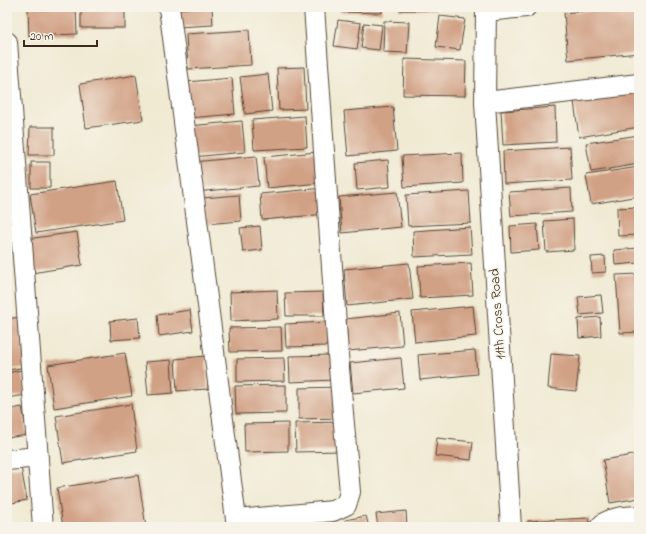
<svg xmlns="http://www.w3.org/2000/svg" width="646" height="534" font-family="'Indie Flower',sans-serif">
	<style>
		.building { fill: #d1a185 }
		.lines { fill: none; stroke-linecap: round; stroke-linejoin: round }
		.minor-casing { stroke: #564739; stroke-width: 22 }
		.minor { stroke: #fff; stroke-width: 20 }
		.labels { text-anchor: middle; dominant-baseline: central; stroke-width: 3; stroke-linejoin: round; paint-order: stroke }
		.street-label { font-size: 14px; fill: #3b2a1e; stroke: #f7f3e8 }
	</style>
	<rect width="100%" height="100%" fill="#f7f3e8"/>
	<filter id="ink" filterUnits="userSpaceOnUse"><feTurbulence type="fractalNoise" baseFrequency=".025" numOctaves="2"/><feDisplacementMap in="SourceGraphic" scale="8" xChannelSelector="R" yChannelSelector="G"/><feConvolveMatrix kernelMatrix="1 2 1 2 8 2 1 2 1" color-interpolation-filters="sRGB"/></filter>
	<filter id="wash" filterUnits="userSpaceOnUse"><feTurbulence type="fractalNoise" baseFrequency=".012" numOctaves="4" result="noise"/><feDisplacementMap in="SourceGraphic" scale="16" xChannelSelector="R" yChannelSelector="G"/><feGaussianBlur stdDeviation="0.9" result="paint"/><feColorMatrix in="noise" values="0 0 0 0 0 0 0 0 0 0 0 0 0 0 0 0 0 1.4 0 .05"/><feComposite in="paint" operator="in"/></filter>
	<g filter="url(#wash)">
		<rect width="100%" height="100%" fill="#f0ead3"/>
		<g id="blocks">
			<path class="building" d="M28,7H76L77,34L29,36Z
				M81,7H125V28H81Z
				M204,7H212L213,25L177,27L176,9Z
				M341,7H382V13L341,12Z
				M399,7H436V10H399Z
				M623,7H639V53L568,60L564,13Z
				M440,16L465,19L460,50L436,47Z
				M338,20L361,23L357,49L334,46Z
				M384,21L409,22L407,53L383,52Z
				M364,23L382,25L379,50L361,48Z
				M249,30L251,65L188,69L186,34Z
				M404,59L466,61L465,96L403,95Z
				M304,67L306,109L279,110L277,68Z
				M268,74L272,111L245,114L240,77Z
				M136,75L143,120L86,128L80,84Z
				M232,78L235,114L189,118L186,82Z
				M639,91V127L579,137L574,102Z
				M393,107L397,151L348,156L344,111Z
				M555,107L556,142L503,145L501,111Z
				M305,116L307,147L254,150L252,120Z
				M242,121L245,152L192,157L189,126Z
				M30,127H54V155H29Z
				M639,135V164L591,172L586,143Z
				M570,147L572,180L504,184L503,151Z
				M317,152L320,183L267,188L264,157Z
				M462,153L463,183L404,187L402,156Z
				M256,156L259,186L195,192L193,162Z
				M388,160L390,187L357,190L355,163Z
				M31,162H50V188H31Z
				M639,167V196L591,204L586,175Z
				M117,181L123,220L36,233L30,194Z
				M324,188L326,214L262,220L260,194Z
				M571,188L572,212L511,216L509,192Z
				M469,191L471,223L408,226L406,195Z
				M397,192L401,227L342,233L339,197Z
				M239,195L241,221L205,224L202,198Z
				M7,198H21V228H7Z
				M639,207V235L618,236L617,208Z
				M573,219L574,250L546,252L544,221Z
				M537,224L539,250L511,252L510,226Z
				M260,226L262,250L243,252L240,228Z
				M470,227L472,254L414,257L413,231Z
				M77,232L82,265L25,274L20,240Z
				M639,248V263L615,265L614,250Z
				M605,256L606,272L592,273L591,257Z
				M409,263L413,299L347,306L344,269Z
				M471,263L473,295L420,298L418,266Z
				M639,274V332L620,333L616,275Z
				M277,290L278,319L231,321L230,292Z
				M323,292L324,316H286L285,293Z
				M601,295L603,313L580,315L578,297Z
				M473,306L476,336L415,342L412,312Z
				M190,310L193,331L159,336L157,315Z
				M400,313L403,346L348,351L346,319Z
				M20,317L27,367L7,370V319Z
				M600,317L601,336L579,338L578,319Z
				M138,318L140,338L111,340L110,321Z
				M327,322V346L286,347L285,324Z
				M281,327L282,351L230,352L229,328Z
				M475,350L477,374L420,380L418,355Z
				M125,353L132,396L54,408L48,365Z
				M551,354L580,356L576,391L548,388Z
				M333,355L334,380L290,382L289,356Z
				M206,356L208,389L177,391L175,359Z
				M284,358L285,381L237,382V359Z
				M401,358L404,388L353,393L350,363Z
				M171,360L173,393L148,395L145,362Z
				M21,370L26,395L7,398V373Z
				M286,385V413L236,414L235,386Z
				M340,387L341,418L299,419V388Z
				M131,404L137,451L63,463L56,416Z
				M22,407L27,435L7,438V410Z
				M339,422L340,451L296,452L295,423Z
				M288,423V451L245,452L244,424Z
				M437,438L473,442L471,460L435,456Z
				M639,454V498L610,503L603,460Z
				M21,467L27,500L7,504V469Z
				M138,475L146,527H63L57,488Z
				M406,511L407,527H378L376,514Z
				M366,516L369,527H346L345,520Z
				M589,518L590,527H528V521Z
				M333,521L334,527H309V526Z"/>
		</g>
	</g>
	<g filter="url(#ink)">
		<use href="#blocks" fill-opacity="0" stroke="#564739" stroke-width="1"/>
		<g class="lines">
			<g class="minor-casing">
				<path id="minor" d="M169,7L237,527
					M486,7L485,102L511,527
					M486,11L526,7
					M7,42L43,527
					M485,102L639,84
					M7,460L38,457
					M236,520L333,511L346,505L350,492L339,368L314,7
					M600,527C607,517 627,517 639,516"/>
			</g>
			<use href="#minor" class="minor"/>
		</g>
	</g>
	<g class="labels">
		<g class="street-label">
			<text transform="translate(498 314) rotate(-94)">11th Cross Road</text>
		</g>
	</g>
	<rect width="646" height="534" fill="none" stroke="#f7f3e8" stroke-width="24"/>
	<path d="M24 40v6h73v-6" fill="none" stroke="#3b2a1e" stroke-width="2"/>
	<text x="30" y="40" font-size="12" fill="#3b2a1e" stroke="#f7f3e8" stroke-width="3" paint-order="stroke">20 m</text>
</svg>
